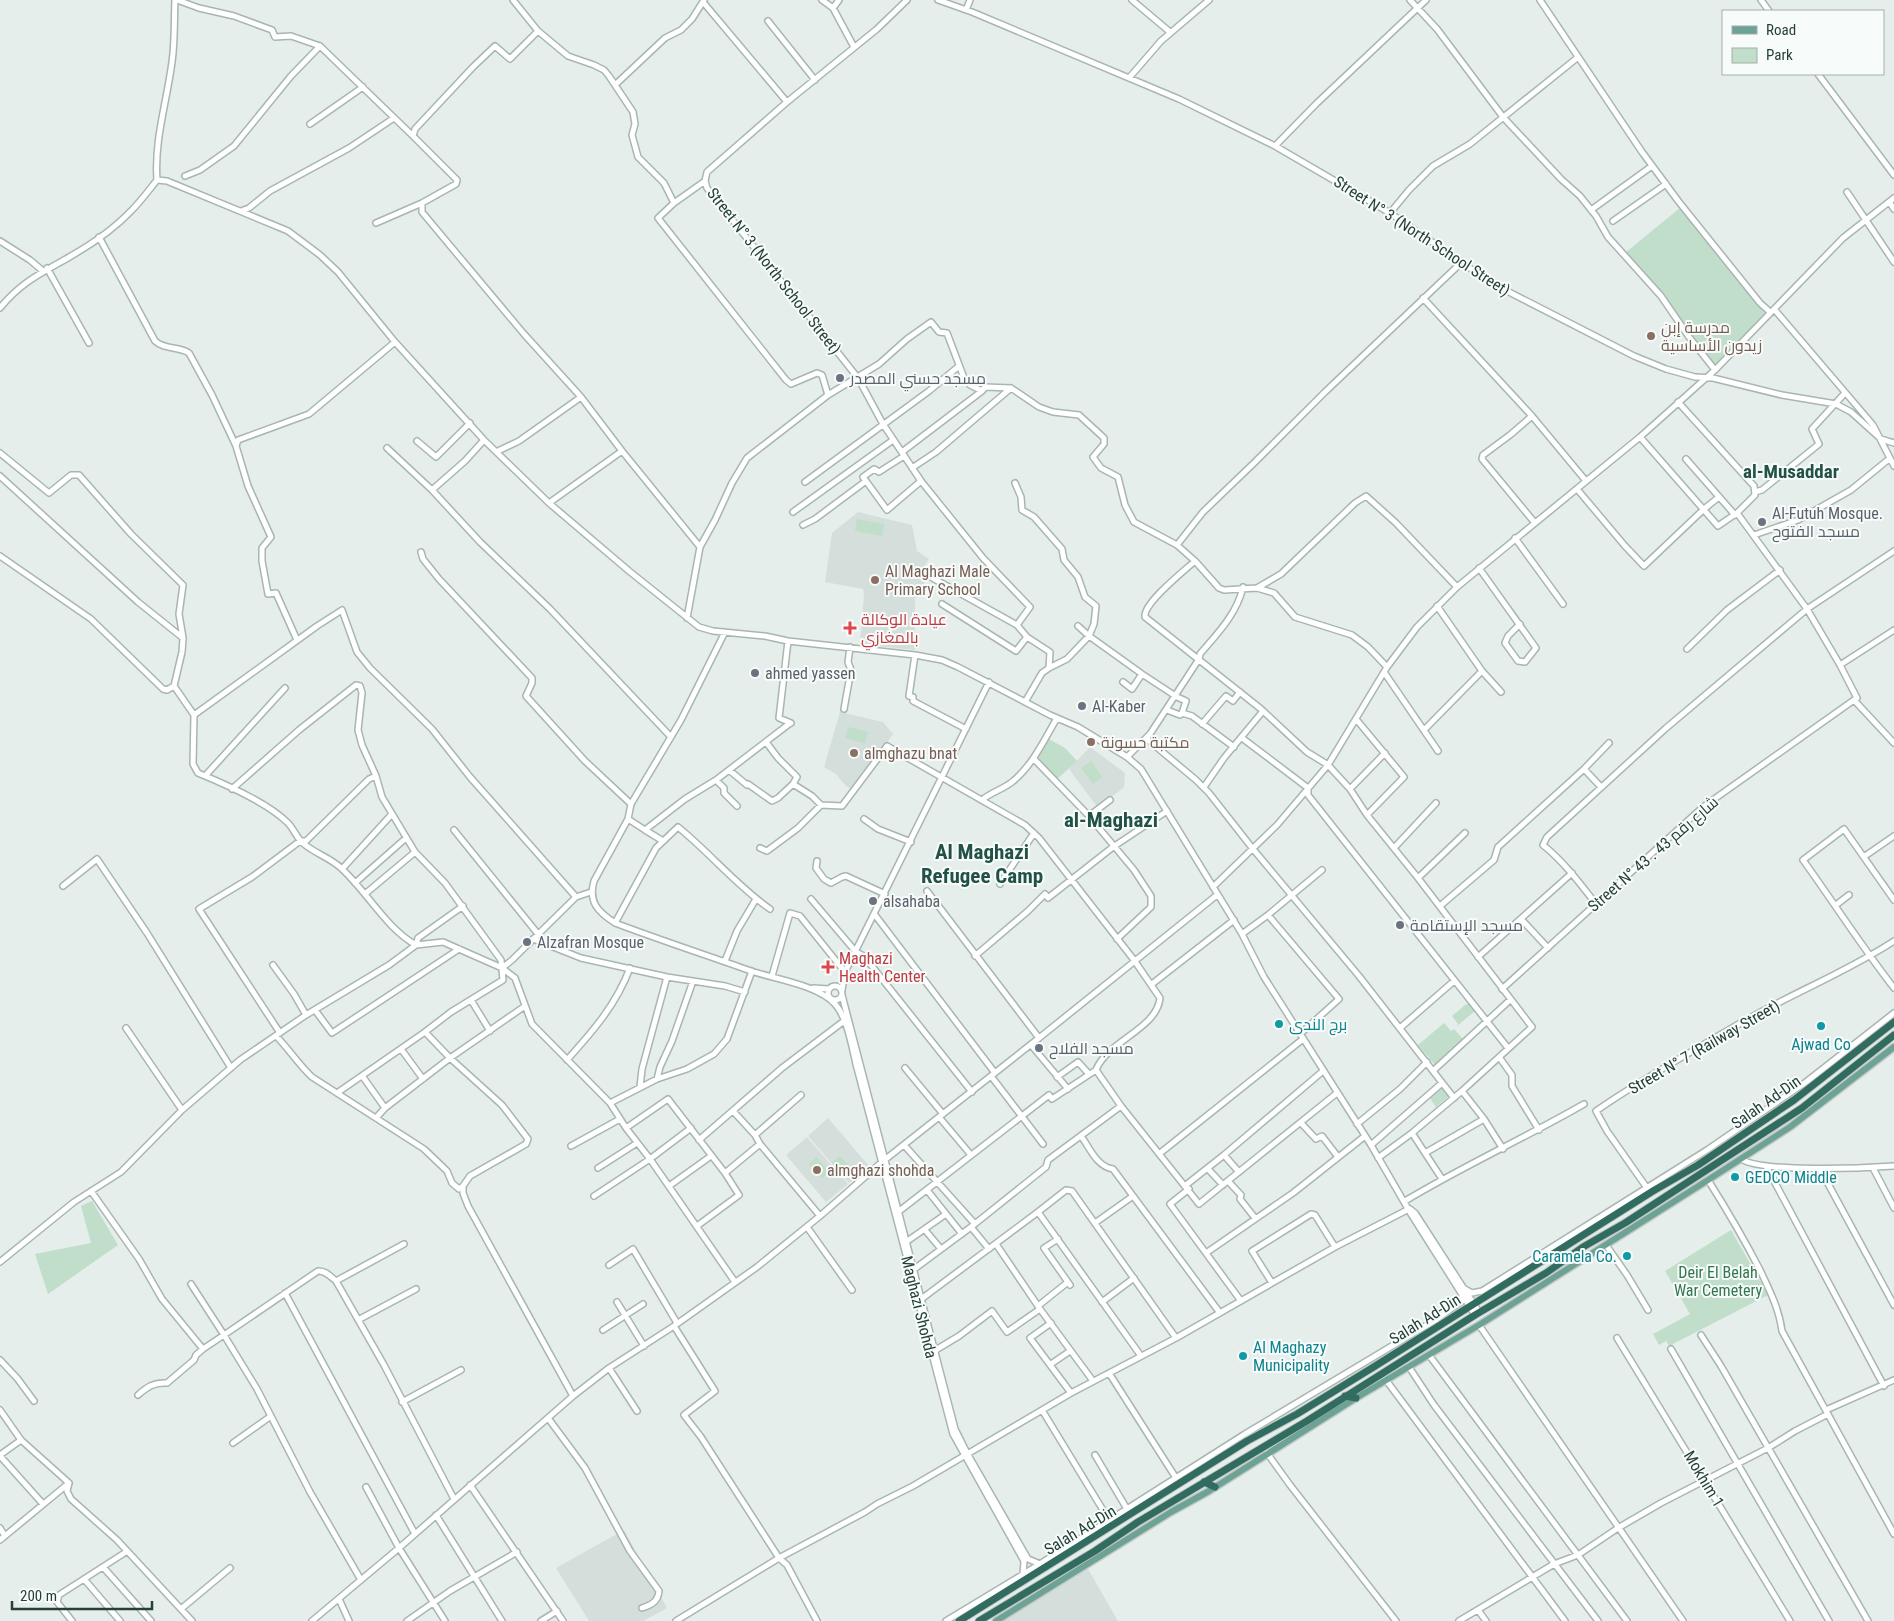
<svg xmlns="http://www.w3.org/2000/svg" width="1894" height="1621" font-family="'Roboto Condensed',Cairo,sans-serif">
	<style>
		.built { fill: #d4deda }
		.green { fill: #c0dec9 }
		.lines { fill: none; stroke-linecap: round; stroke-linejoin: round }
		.minor-casing { stroke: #a8b6b2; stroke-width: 8 }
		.major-casing { stroke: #c2cac8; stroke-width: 9 }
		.highway-casing { stroke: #c2cac8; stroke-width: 9 }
		.minor { stroke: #fff; stroke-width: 5 }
		.major { stroke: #6da295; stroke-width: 6 }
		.highway { stroke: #326c61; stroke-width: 7 }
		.education-dot { fill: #8d6e63; stroke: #f7fbf9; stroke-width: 2 }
		.worship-dot { fill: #6b7280; stroke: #f7fbf9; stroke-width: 2 }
		.health-dot { fill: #e0444e; stroke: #f7fbf9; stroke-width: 2 }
		.culture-dot { fill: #0f9aa8; stroke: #f7fbf9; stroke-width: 2 }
		.labels { text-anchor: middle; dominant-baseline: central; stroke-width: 4; stroke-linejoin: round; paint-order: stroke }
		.street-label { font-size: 16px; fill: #25403a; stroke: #f7fbf9 }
		.education-label { font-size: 16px; fill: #785e54; stroke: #f7fbf9; text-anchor: start }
		.worship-label { font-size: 16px; fill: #5b616d; stroke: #f7fbf9; text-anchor: start }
		.health-label { font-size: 16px; fill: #be3a42; stroke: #f7fbf9; text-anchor: start }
		.culture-label { font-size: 16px; fill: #0d838f; stroke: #f7fbf9; text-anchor: start }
		.park-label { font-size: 16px; fill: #31764d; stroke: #f7fbf9 }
		.quarter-label { font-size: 19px; font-weight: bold; fill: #225247; stroke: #f7fbf9 }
		.district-label { font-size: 21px; font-weight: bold; fill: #225247; stroke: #f7fbf9 }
	</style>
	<rect width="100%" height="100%" fill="#e6eeeb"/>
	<path class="built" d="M858,512L912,525L917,551L929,559L920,573L927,578L915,599V650L860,644L864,595L863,589L825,582L832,533Z
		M840,712L883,722L893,734L853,791L844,784L836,774L824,767Z
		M1090,747L1125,773L1124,787L1098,808L1069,769Z
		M828,1118L869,1166L849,1183L808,1136Z
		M807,1137L848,1184L826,1202L786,1155Z
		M624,1530L667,1608L643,1621H589L556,1568Z
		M1088,1569L1118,1621H1002Z"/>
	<path class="green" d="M1681,207L1765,314L1763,318L1714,367L1625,253Z
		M857,519L884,524L882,536L855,531Z
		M848,727L868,732L865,743L845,738Z
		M1047,738L1065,748L1077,761L1056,780L1034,758Z
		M1091,761L1102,777L1093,784L1081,768Z
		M1469,1003L1475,1011L1457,1026L1458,1024L1452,1016L1465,1005Z
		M1444,1023L1451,1031L1454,1029L1464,1040L1435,1065L1418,1045Z
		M1441,1087L1449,1096L1436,1107L1429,1097Z
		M840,1156L854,1171L846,1178L832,1163Z
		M817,1157L829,1172L822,1178L809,1164Z
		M92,1201L118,1245L48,1294L35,1254L91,1243L81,1206Z
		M1731,1230L1768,1295L1669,1346L1666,1341L1659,1345L1653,1334L1690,1314L1665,1271Z"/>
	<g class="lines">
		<g class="minor-casing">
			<path id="minor" d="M177,0L199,8L234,16L272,30L275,37L291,36L320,46L413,136
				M513,0L538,31L568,56L594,65L604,70L609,76L633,112L635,124L632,135L638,157L664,183L674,203L658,218L786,380L791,384L817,373L822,375L828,395
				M822,0L833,8L854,47
				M938,0L972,12L1179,99L1275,146L1390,213L1474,271L1509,292L1634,356L1666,369L1695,377L1713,378L1782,395L1836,404L1851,412L1881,439L1894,443
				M1132,0L1170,32
				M1410,0L1437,29L1503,117L1561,179L1580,196L1596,216L1608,237L1661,296L1689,337L1715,370
				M1540,0L1642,152L1679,202L1760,303L1770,312
				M1761,0L1769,11
				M703,2L787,102
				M833,8L839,0
				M966,10L970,0
				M768,21L815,80
				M1818,74L1894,175
				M1129,78L1161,41L1209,0
				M615,85L665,38L681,30L692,19L704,0
				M310,124L363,87
				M1275,146L1317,103L1426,0
				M185,176L200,170L234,146L291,76L320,46
				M157,180L167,181L288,231L320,255L338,272L395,342L484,440L549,503L629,571L699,627L713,631L765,636L788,641L915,655L942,660L958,667L1050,715L1078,727L1127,757L1141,769L1242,934L1264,977L1371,1145L1411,1214L1475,1315
				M705,181L707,188L858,378L883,424L921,481L983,558L1030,607L1017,625
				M1847,192L1894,262
				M1889,202L1894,209
				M422,203V212L447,242L524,334L581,397L622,451L700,547
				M674,203L705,181L707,172L787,102L877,29L907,0
				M1591,210L1652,166
				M241,211L249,208L270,191L349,148L394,118
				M1390,213L1409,190L1433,166L1470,144L1577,58
				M1613,221L1666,184
				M376,223L422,203L456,184L457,180L413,136L415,129L473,67L495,46L510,59L538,31
				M99,237L155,341C165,350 178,346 189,353L212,395L236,446
				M0,241L30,260L43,271
				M47,268L89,343
				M1423,298L1532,416L1586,481
				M0,308C22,281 42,273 71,256C92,244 115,228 132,210C141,201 149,190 157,180C154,140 167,101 172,62C175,41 174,21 175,0
				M1774,309L1873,425L1894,466
				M1532,416L1510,435L1483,455L1482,459L1535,523
				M1640,437L1718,526L1737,513L1755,495L1754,486L1678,402
				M417,441L436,457L470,423
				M387,448L432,490L480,542L550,609L671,737
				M498,451L519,441L581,397
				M902,452L982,391
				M0,453L49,493L71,475H79L131,534L183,585L179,614L183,638L182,652L174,686L194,715L193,764L198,773C225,784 268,803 288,823C294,829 297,839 304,844C316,854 331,858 342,869C368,893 386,928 416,945L418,938L463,906
				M1686,459L1735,515
				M912,468L936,452L1011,388
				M0,476L138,602L183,638
				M866,481L887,510L921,481
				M805,482L929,391L959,366
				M1015,483L1021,497L1022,510L1034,517L1062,549L1064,560L1078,577L1085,597L1096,606L1094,624L1089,636L1078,626
				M1577,489L1625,546L1644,566L1704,509L1719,497
				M432,490L465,461L484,440
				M1755,492L1762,490L1819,444L1812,429L1845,393
				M549,503L622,451
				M793,512L893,440
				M1737,513L1807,609L1840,665L1857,698L1854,700
				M803,525L815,519L866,481L863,477L874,469L879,472L904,456
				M1754,535L1798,520L1851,490L1889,459
				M1515,538L1563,604
				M1177,545L1203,512L1255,462L1325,392L1462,262
				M421,552L423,559L439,579L532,678V683L526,696L585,761L631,804
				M0,556L91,619L163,689L167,690L174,686
				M1195,561C1184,571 1143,603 1145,617L1261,709L1307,752L1328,765L1350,789L1367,815L1418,878L1532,1027L1462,1091L1412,1133L1378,1158
				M1479,568L1536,648L1525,662L1518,661L1505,643L1508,636L1520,624
				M929,576L1017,625L1027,637L1050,652L1049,668L1042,673L1025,702
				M1257,588L1281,574L1355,503L1366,496L1396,523L1457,587
				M942,604L1016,651L1027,637
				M1437,606L1482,671L1501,692
				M687,618L700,547L715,520L732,483L747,458L828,395L879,364L907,339L931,322L939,332L947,333L964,378L970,385L982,391L985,387L1011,388L1039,407L1053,412L1079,415L1104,438V444L1093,457L1101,468L1118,477L1125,505L1134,522L1177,545L1195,561L1219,588L1224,590L1257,588L1274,593L1295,617L1352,635L1368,647L1387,667
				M725,632L681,720L631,804L628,819L594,881C588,902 598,912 615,923C660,940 706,955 751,971C775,979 818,985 835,1004C847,1017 852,1047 856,1064L953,1434L1024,1561L1023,1574
				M297,640L276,593L268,594L262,561V548L271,537L248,486L236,446L238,440L309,414L395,342
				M1687,649L1727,610L1780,570
				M915,655L909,696L913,697V701L966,729
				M1840,665L1894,630
				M1049,668L1067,659L1089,636L1142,674L1177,697L1186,701L1182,713L1192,716L1234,747
				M1384,672L1438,751
				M1123,682L1132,689L1142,674
				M1854,700L1894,743
				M844,709L851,670L848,662L850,647
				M1167,710L1180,715L1182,713
				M194,715L317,626L342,610L357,652L370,668L432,729L470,777L576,897
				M1356,719L1404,777L1367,815
				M1202,724L1226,696L1233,701L1240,692
				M1424,730L1482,671
				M1242,738L1308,788V795L1508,1048
				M1147,739L1196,780L1209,793L1253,849L1359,976L1454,1098
				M766,742L778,758L797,777L793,784L812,796L821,805
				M1127,757L1150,734L1199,659L1200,654C1217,634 1237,614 1243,587
				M1034,759L1089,816L1134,870L1151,896V907L1117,939
				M1584,769L1601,787
				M729,770L747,785L748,784L772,801L778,798L793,784
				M205,776L285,688
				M716,780L724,788V793L737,806
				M1204,787L1224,758L1263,711
				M232,789L299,730L356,685L360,686L362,693L358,730L362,745L376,776L382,797L415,852L445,883L501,960L503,980L451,1012L425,1032L337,1093
				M1350,789L1385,753
				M982,800C991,792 1002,790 1012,782C1033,765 1044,740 1057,718
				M1089,816L1110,800
				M628,819L645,830L685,799L716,780L789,724L791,723L779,718L788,641
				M864,819L878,829L911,842
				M454,830L538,934
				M645,830L663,841
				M760,848L767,851L798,828L821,805L842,806L887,746L1025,825L1039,838L1134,960L1160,998C1157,1029 1107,1041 1096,1070
				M1394,848L1436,803
				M1865,856L1894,836
				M817,861L816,868L824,879L831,883L842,877L846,876L885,894
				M342,869L392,814
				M1418,878L1465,833
				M355,883L406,838
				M1000,884L1034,833
				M63,886L97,859L147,933L231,1068
				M1213,887L1277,825L1328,765L1387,667L1417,627L1457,587L1640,437L1715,370L1843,238L1894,198
				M365,894L415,852
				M811,899L856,952L862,955L871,965L972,1092
				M1894,900L1844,829L1803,860C1834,903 1862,947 1894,988
				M1596,904C1579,882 1564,862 1543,845L1547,837L1665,729L1807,609L1894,551
				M1836,905L1849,895
				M1440,906L1494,860L1498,847L1584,769L1609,743
				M875,915L995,1073
				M1268,915L1339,999L1300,1034
				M1521,919L1548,948
				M615,923L656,848L678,827C710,853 737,886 770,909
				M1242,934L1268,915L1322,870
				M533,939L581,958L667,977L725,986L745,992
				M975,956L1028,911L1045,894L1048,898L1113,847L1167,811
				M1478,957L1572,873
				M725,961L737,931L756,899
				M273,965L294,994L306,1015
				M502,968L515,978L532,1024L610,1103L626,1128L650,1159L735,1282
				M772,976L790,913L800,916L845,972
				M1152,984L1234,920
				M828 993a7 7 0 1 1 14 0a7 7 0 1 1-14 0Z
				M813,988L829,989
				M1502,989L1703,807L1854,700
				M842,990L845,972L989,682
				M842,995L955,1429L967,1453L1028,1559L1040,1564
				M471,1000L490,1031
				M315,1010L332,1033L459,949
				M126,1028L182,1110
				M1400,1028L1454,981
				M425,1032L450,1058L502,1105L528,1139L526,1144L470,1176L463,1186V1193L468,1206L573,1396
				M280,1033L199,909L252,877L300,841H306L369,779L376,776
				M276,1036C289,1049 298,1064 312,1077L424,1149L447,1171L452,1183L459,1189L463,1186
				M1039,1038L1217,895
				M1031,1045L1068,1089
				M401,1049L423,1079
				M1499,1057L1512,1075V1086L1539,1130
				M567,1060C593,1031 616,1005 630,968
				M905,1068L943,1114
				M1434,1070L1510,1000
				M991,1076L1043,1144
				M363,1077L385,1108
				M1057,1077L1078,1062L1089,1074
				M657,1079L660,1067L672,1041L693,981
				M640,1087L642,1069L667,977
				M1462,1091L1484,1119L1503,1149
				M610,1103L657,1079L687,1069L714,1054L727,1039L752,971
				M733,1111L755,1135L760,1144L820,1216
				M939,1117L971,1155
				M376,1118L385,1108L450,1058L525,1006
				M1301,1123L1316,1139L1322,1136L1338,1157
				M1357,1124L1400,1089L1427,1062
				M626,1128L668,1099L725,1173L739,1195L697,1226
				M1412,1133L1442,1179
				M755,1135L801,1095
				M1081,1136C1090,1148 1096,1166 1113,1169L1220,1313
				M699,1140L782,1068L844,1021
				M904,1145L975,1224
				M1371,1145L1442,1083
				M571,1146L620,1119
				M1425,1153L1484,1119
				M1159,1154L1303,1039
				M1224,1155L1239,1172
				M1741,1159C1763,1173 1864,1168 1894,1166
				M1766,1166L1884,1386
				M598,1168L637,1143
				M1873,1168L1894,1208
				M1208,1169L1223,1185
				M1820,1169L1894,1305
				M725,1173L760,1144
				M1708,1180C1727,1210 1744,1239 1760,1270C1770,1291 1779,1309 1782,1331L1894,1534
				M1228,1181L1241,1195L1240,1199L1255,1218
				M1186,1185L1224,1155L1323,1071
				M669,1186L711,1156
				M1647,1188L1607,1131L1596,1111C1642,1079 1691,1052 1739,1024C1790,994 1845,973 1894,941
				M1189,1189L1170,1204L1241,1301
				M927,1190L962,1234
				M91,1191L139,1259L162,1299L203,1349L224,1335L257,1389L310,1492L361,1580
				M594,1196L650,1159L691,1128
				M1405,1201C1463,1166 1525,1138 1584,1104
				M1410,1209L1415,1213L1479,1312
				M898,1212L1049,1095L1052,1099L1096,1070L1121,1106L1199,1204L1337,1093
				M1038,1212L1066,1190L1072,1191L1176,1338
				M1095,1223L1133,1196
				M807,1227L852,1290
				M971,1227L989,1249
				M925,1230L941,1249
				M1058,1239L1044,1248L1070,1285
				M906,1242L946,1214
				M996,1244L1040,1309L1093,1381
				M1606,1245L1627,1275L1648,1310
				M1206,1253L1293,1193L1365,1136
				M0,1262L74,1202L121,1172L182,1110L240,1060L306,1015L389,965L416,945L443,942L502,968L512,960L576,897L591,892
				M609,1265L633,1249L677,1323
				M913,1270L971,1227L1046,1167L1048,1160L1121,1106
				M336,1281L404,1244
				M1272,1283L1252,1251L1311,1214L1315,1215L1335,1247
				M191,1284L224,1335L318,1271C325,1270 331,1277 336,1281L384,1365L454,1499
				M1463,1288L1472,1293L1482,1291L1707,1150L1806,1082L1894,1013
				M285,1293L415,1534
				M920,1300L1038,1212L1141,1356
				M617,1302L644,1346
				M1102,1302L1134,1278
				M1038,1306L1068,1282
				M358,1320L416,1289
				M1051,1323L1030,1338L1071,1393
				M1479,1325L1683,1621
				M674,1326L715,1391L684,1415L701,1437L779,1558L787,1565L817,1621
				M603,1330L643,1304
				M1701,1335L1721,1366L1868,1621
				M1617,1338L1790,1621
				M1671,1349L1829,1621
				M934,1351L959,1336L992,1311L1007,1332L1040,1309
				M1429,1355L1627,1621
				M0,1360L17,1378L34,1401
				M1051,1364L1070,1351
				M1409,1367L1434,1405L1598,1621
				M609,1368L637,1411
				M1109,1373L1176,1478
				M1386,1380L1565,1621
				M138,1395C147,1387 154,1382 167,1383L194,1360L196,1355L203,1349
				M402,1402L461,1370
				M0,1410L21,1440L69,1483L67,1491L71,1499L117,1540L192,1621
				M1042,1410L1109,1520
				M1826,1410L1894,1380
				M548,1418L585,1468L630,1551L659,1591C658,1602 651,1605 642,1608
				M233,1443L271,1416
				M1267,1453L1290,1485L1396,1621
				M0,1455L21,1440
				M1095,1455L1127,1509
				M0,1456L43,1504
				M470,1485L563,1621
				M366,1487L399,1548L445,1621
				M436,1515L502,1621
				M0,1528L5,1536
				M0,1540L69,1483
				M103,1567L151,1621
				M84,1579L120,1621
				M339,1599L349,1621
				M181,1609L230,1568
				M1478,1610L1486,1621
				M72,1621L57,1602L59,1595L126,1552
				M312,1621L399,1548L573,1396L609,1368L674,1326L757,1267L820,1216L882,1162L1039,1038L927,891
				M407,1621L450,1591L517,1552
				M541,1621L557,1611
				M676,1621L779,1558L865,1512L877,1504L913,1486L1071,1393L1176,1338L1335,1247L1409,1209
				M946,1621L1040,1564L1245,1434L1437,1319L1462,1301V1295
				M1459,1621L1554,1564L1578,1555L1618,1528L1661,1503L1768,1448L1795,1431L1828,1414"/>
		</g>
		<g class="major-casing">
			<path id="major" d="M996,1621L1171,1512L1209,1491L1356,1398L1479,1325L1708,1180L1790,1127L1894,1047"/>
		</g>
		<g class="highway-casing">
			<path id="highway" d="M1345,1396L1356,1398
				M1204,1482L1215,1487
				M959,1621L1247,1441L1297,1414L1372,1368L1653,1191L1698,1165L1794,1100L1894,1022
				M979,1621L1095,1551L1138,1522L1307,1421L1475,1315L1546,1273L1583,1247L1625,1223L1802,1108L1894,1035"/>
		</g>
		<use href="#minor" class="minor"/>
		<use href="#major" class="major"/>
		<use href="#highway" class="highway"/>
	</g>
	<g class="education-dot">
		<circle cx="1651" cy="336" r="5"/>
		<circle cx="875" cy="580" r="5"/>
		<circle cx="1091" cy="742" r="5"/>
		<circle cx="854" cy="753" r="5"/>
		<circle cx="817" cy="1170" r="5"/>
	</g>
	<g class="worship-dot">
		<circle cx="840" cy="378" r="5"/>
		<circle cx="1762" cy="522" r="5"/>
		<circle cx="755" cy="673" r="5"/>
		<circle cx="1082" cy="706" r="5"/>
		<circle cx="873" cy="901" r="5"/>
		<circle cx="1400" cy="925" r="5"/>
		<circle cx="527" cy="942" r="5"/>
		<circle cx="1039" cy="1048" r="5"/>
	</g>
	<g class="health-dot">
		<path d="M847.5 620.5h5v5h5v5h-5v5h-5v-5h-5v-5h5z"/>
		<path d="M825.5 959.5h5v5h5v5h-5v5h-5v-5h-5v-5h5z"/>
	</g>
	<g class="culture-dot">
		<circle cx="1279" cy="1024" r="5"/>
		<circle cx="1821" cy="1026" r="5"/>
		<circle cx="1735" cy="1177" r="5"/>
		<circle cx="1627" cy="1256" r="5"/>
		<circle cx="1243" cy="1356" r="5"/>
	</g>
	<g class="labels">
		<g class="street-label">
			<text transform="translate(1422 236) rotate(33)">Street N° 3 (North School Street)</text>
			<text transform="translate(774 271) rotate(52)">Street N° 3 (North School Street)</text>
			<text transform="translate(1653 854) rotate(-41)">Street N° 43 . شارع رقم 43</text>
			<text transform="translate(1704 1047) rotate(-30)">Street N° 7 (Railway Street)</text>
			<text transform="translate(1766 1102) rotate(-35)">Salah Ad-Din</text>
			<text transform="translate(919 1307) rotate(76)">Maghazi Shohda</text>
			<text transform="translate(1425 1319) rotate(-32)">Salah Ad-Din</text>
			<text transform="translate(1704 1479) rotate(59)">Mokhim 1</text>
			<text transform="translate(1080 1530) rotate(-31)">Salah Ad-Din</text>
		</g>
		<g class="education-label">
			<text x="1661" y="327">مدرسة إبن<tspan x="1661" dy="18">زيدون الأساسية</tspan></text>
			<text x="885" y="571">Al Maghazi Male<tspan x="885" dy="18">Primary School</tspan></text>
			<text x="1101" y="742">مكتبة حسونة</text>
			<text x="864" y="753">almghazu bnat</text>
			<text x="827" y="1170">almghazi shohda</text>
		</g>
		<g class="worship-label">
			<text x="850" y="378">مسجد حسني المصدر</text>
			<text x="1772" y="513">Al-Futuh Mosque.<tspan x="1772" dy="18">مسجد الفتوح</tspan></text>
			<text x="765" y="673">ahmed yassen</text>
			<text x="1092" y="706">Al-Kaber</text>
			<text x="883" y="901">alsahaba</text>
			<text x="1410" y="925">مسجد الإستقامة</text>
			<text x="537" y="942">Alzafran Mosque</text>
			<text x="1049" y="1048">مسجد الفلاح</text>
		</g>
		<g class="health-label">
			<text x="861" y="619">عيادة الوكالة<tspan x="861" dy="18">بالمغازي</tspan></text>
			<text x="839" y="958">Maghazi<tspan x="839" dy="18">Health Center</tspan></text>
		</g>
		<g class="culture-label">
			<text x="1289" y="1024">برج الندى</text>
			<text x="1821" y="1044" text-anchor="middle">Ajwad Co</text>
			<text x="1745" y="1177">GEDCO Middle</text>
			<text x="1617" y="1256" text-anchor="end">Caramela Co.</text>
			<text x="1253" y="1347">Al Maghazy<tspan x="1253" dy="18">Municipality</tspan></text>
		</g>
		<g class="park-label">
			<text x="1718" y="1272">Deir El Belah<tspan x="1718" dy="18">War Cemetery</tspan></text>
		</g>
		<g class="quarter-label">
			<text x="1791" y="471">al-Musaddar</text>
		</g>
		<g class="district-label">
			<text x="1111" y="820">al-Maghazi</text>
			<text x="982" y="852">Al Maghazi<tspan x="982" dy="24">Refugee Camp</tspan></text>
		</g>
	</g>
	<rect x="1722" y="10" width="162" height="65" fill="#f7fbf9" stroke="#a3b0ad"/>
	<rect x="1732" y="26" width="25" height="8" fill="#6da295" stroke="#a3b0ad"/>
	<text x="1766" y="35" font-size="15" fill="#25403a">Road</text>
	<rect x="1732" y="48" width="25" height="15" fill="#c0dec9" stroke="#a3b0ad"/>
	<text x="1766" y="60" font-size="15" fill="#25403a">Park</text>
	<path d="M12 1601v8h140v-8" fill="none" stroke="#25403a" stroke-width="2.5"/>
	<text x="20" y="1601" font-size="15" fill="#25403a" stroke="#f7fbf9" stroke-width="4" paint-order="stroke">200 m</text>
</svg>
